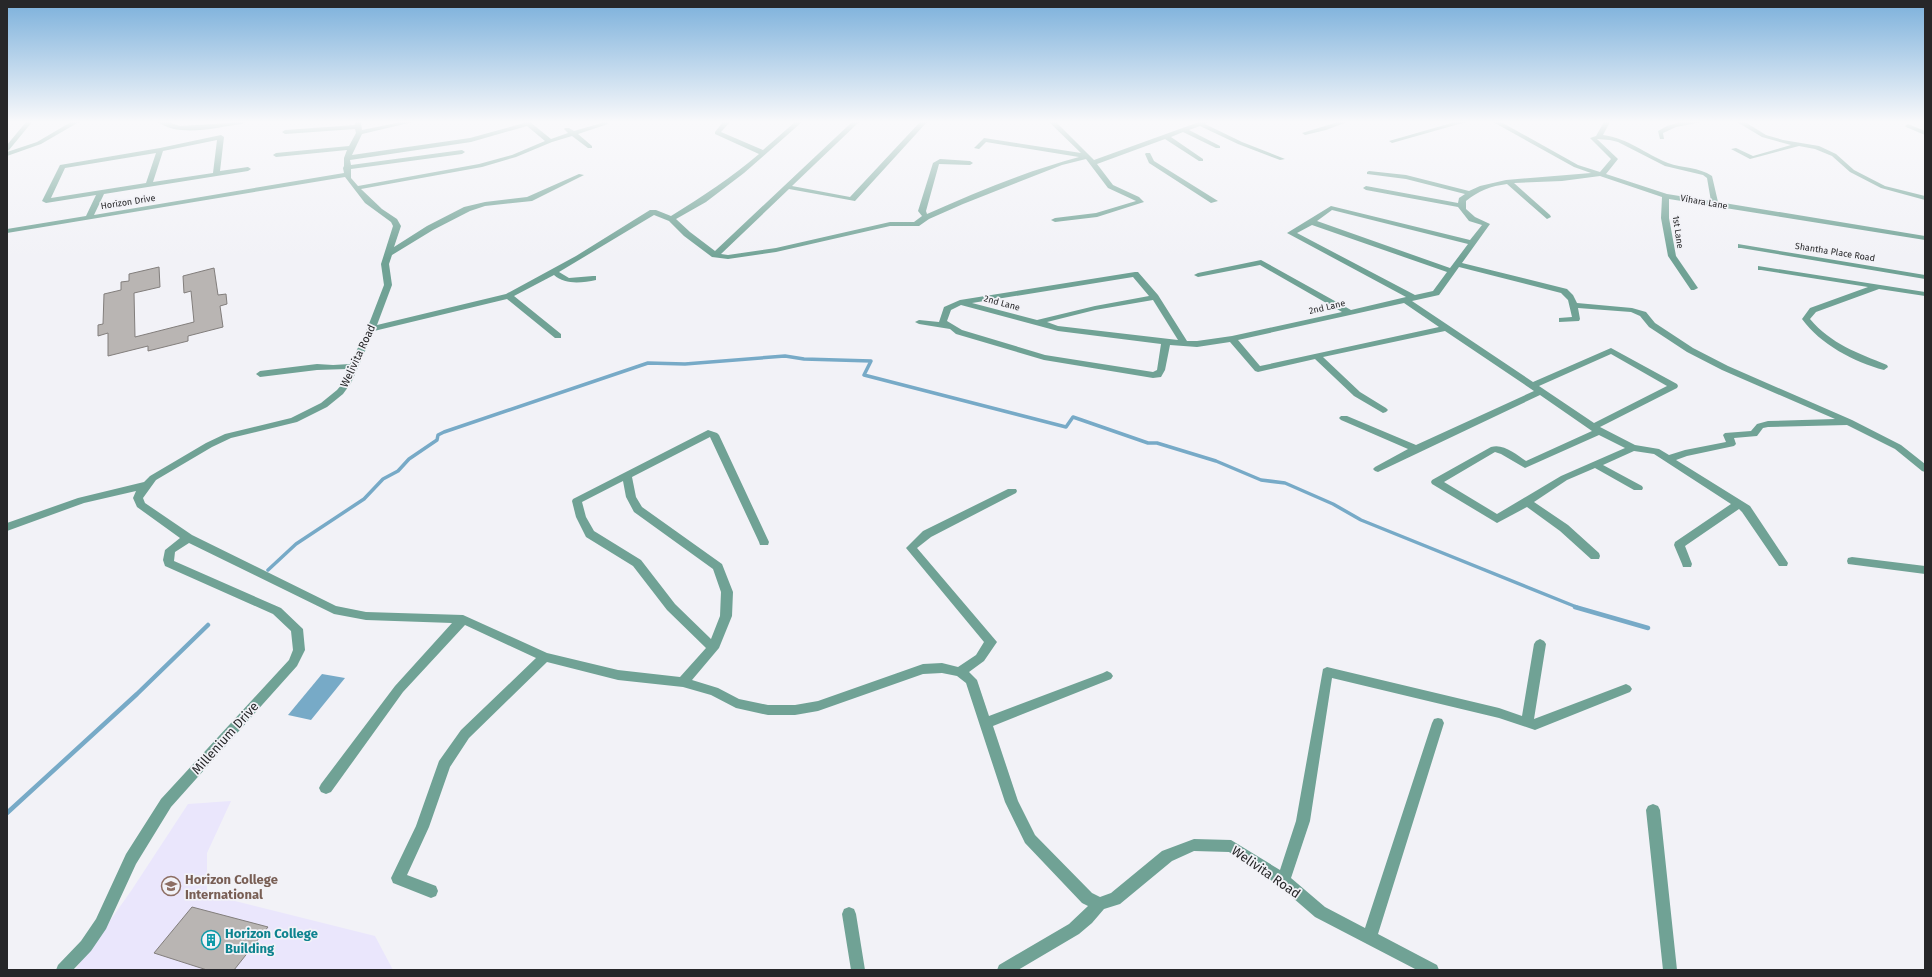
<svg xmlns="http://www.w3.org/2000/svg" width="1932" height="977" font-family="'Fira Sans',sans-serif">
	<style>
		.education { fill: #eae6fc }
		.water { fill: #77aac7 }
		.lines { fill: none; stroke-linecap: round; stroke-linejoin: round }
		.stream-far1 { stroke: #77aac7; stroke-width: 3.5 }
		.stream { stroke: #77aac7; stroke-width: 4.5 }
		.building { fill: #b9b5b3; stroke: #827e7c }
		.minor { fill: #70a295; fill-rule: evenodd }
		.labels { text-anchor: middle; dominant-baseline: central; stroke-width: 3.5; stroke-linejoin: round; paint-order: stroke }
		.far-street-label { font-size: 9px; fill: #272729; stroke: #f2f2f7 }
		.street-label { font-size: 11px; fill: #272729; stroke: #f2f2f7 }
		.near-street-label { font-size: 13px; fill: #272729; stroke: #f2f2f7 }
		.near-education-label { font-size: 13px; font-weight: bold; fill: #785e54; stroke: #f2f2f7; text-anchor: start }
		.near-culture-label { font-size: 13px; font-weight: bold; fill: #0d838f; stroke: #f2f2f7; text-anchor: start }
	</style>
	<rect width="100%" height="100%" fill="#f2f2f7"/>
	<path class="education" d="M231,801L207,853V894L375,936L393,970H75L131,891L188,804Z"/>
	<path class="water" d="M322,674L345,678L311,720L288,715Z"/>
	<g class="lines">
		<path class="stream-far1" d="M268,570L296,544L364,499L383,479L398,471L409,459L437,440L438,435L444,432L648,363L685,364L785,356L804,359L871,361L864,375L1066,427L1073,417L1148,443H1157L1216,461L1261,480L1285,483L1333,504L1361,520L1579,608"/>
		<path class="stream" d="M1575,607L1648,628
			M7,813L137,694L208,625"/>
	</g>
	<path class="building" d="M159,267L160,287L134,293L135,337L194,322L191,291L184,293L183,276L214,268L218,295L226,294L227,304L220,306L223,327L188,336V341L148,351V346L108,356V333L98,336V325L103,324L104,294L121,290V282L129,281V274Z
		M192,907L268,927L234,970H207L154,953Z"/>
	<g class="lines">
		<path class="minor" d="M26,122H32L9,150L7,151V145Z
			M71,122H79L41,144L7,156V152L37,142Z
			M158,122H168L180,126L245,122L242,124C217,127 180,138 158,122Z
			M355,122H361L362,130L401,122H413L362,134L352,155L470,138L524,123L523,122H530L551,139L568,133L564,129L565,128H569L574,131L605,122L608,124L578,134L592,146V148H588L572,136L552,142L516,157L482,167L361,189L382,209L397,219L401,226L394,247L427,226L464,207L485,202L527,197L579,174L584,175L532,201L485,206L470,211L433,230L392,255L389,264L392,285L377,325L506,294L576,256L650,210H656L671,216C702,197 732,177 759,154L715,134V132L723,122H730L721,132L763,150L795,122H802L744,173L706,202L676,219L690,232L715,251L852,122H859L792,186L850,197L920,122H927L855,201L789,189L721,254L728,255L776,248L890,222H914L922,216L918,211L933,163L940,159L970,161L973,163L970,165L939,164L926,211L927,214C976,192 1027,171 1079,157L986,142L979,149L974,148L984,138L1081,153L1049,122H1056L1094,160L1199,122H1208L1205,124L1242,142L1285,159L1280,160L1238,144L1200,126L1189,130L1220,146V148H1216L1183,132L1171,137L1203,159V161H1199L1165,139L1097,164L1113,185L1139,197L1144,202L1097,217L1055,222L1051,220L1055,218L1096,213L1136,201L1108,188L1086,159L1062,165L963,204L929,219L919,226H890L776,252L728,259L712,257L684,236L669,221L654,215L559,272L569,278L593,276H596V280C582,283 565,285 554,275L514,296L561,334V338H555L507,299L374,331L351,383L343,394L327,407L297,422L231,438L212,447L156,480L143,498L145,503L192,535L336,606L366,612L463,615L547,653L618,670L680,677L706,648L667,610L633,566L586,537L576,517L572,501L573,499L708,430L717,433L719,435L769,542L768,545H760L759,542L710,437L632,477L636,497L642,507L722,564L733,592L732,616L719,648L692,680L718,688L739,699L768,705H795L818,701L923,664L942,663L958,667L976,655L984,642L906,548L923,531L1008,489H1016L1017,491L1016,493L931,537L917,548L997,642L984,661L969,672L977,680L989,716L1103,673L1107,671L1111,673L1113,676L1111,679L993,726L1018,801L1035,835L1092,893L1100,897L1111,893L1162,851L1194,839L1231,840L1280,870L1296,821L1323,669L1327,667L1499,708L1522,716L1534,644L1536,641L1540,639L1544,641L1546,644L1534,719L1626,684L1630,686L1632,689L1630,692L1535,730L1499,718L1332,678L1310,821L1291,878L1325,907L1365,928L1432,723L1434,719L1438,718L1442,719L1444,723L1378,934L1437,965L1439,970H1417L1315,917L1278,885L1229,852L1194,851L1172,861L1120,904L1104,909L1092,923L1079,934L1018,970H997L999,965L1069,924L1088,906L1082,903L1025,843L1005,802L966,683L957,676L942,673L923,674L818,711L795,715H768L736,708L711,695L683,687L618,680L547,662L469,738L450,767L429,827L407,875L436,886L438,891L436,896L431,898L393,883L391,878L416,826L439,761L461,730L536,658L465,625L403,692L331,792L326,794L321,792L319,788L321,784L395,686L452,623L366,620L334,614L189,543L175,552L174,561L281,608L303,629L305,650L297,666L171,807L136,864L106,929L91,951L73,970H56L58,965L81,941L96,919L126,854L161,799L289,660L293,650L291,631L273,614L165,566L163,560L165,550L180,538L137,507L133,498L136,491L84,503L7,531V523L78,498L144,482L150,476L206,443L225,434L291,418L321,403L337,390L343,383L347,369L317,370L260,377L256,374L260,371L317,364L333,365L350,364L367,329L384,285L381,264L393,226L391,222L365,203L345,177L7,233V229L86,216L96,195L46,203L42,201L60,165L160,148L221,135L224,137L220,171L248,167L251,169L248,171L104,194L94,215L344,173L343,168L344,166V158L347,150L276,157L273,155L276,153L349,146L356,133L355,129L285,134L282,132L285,130L355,125ZM527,126L545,141L512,155L479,164L358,186L351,178V169L462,154L465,152L462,150L351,165L350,160L471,142ZM217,140L213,173L153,182L163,151ZM156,153L146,183L51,198L65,168ZM623,481L626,497L634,512L713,569L721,592L720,616L711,639L675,604L641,560L594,531L586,517L582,502Z
			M1338,122H1347L1326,130L1305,135L1302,133Z
			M1455,122H1466L1392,143L1389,141Z
			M1493,122H1501L1578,165L1600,172L1611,159L1590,138L1596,136L1604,122H1610L1603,135C1628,138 1645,154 1668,163C1682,168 1699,167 1712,176L1718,202L1925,236V240L1669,199V218L1676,256L1698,288L1694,290H1691L1668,256L1661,218L1662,197L1600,176L1562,181L1514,183L1550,215L1551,217L1547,219L1507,184C1491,186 1478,191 1466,201V209L1475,217L1490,224L1462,263L1567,289L1573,295L1577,303L1632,308L1646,312L1655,323L1693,348L1728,366L1852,420L1901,445L1925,464V472L1922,471L1895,449L1847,425L1768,427L1763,428L1757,436L1734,438L1736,444L1734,446L1687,456L1676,460L1750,506L1788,563L1787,566H1779L1742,512L1739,509L1685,546L1692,564L1691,567H1683L1682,564L1674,545L1675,542L1731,504L1654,454L1634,451L1603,465L1642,486L1643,488L1642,490H1634L1595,468L1567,480L1534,502L1568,525L1599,553L1600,556L1599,559H1591L1560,531L1527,507L1497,523L1432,484L1431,482L1432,480L1491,447C1503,443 1516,454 1526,461L1592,431L1540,395L1378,472L1375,471L1373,469L1375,467L1408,449L1341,420L1339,418L1341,416H1347L1416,445L1534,391L1445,331L1323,357L1360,392L1386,408L1388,410L1386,412L1383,413L1354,396L1315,359L1258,372L1255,371L1230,342L1197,347L1170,345L1165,370L1161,377L1153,378L1044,360L956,334L950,329L919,324L915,322L919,320L939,322L944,307L960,300L1135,272H1138L1158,295L1187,341H1197L1232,336L1342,312L1260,265L1198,277L1194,275L1198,273L1261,260L1351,310L1406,297L1287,233L1331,206L1470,240L1482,225L1469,221L1458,207L1366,190L1363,188L1366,186L1458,203L1459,198L1465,194L1406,179L1367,174V172L1369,171L1406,175L1469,191L1480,186L1506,180L1591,173L1574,167ZM1597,139L1610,140L1618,142L1665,166L1703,175L1707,178L1711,201L1667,194L1606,174L1618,159ZM1332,210L1468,244L1450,268L1317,221ZM1312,225L1447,272L1433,291L1415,295L1297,233ZM1459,267L1561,293L1568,300L1572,317L1559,318V322L1579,321L1580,319L1578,308L1631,312L1640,316L1649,327L1687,352L1722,370L1835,419L1768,421L1757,424L1751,431L1725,433L1723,435L1726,442L1685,450L1669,455L1659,449L1635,445L1600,427L1677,388L1678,386L1677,384L1611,348L1533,382L1412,301L1439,295ZM1133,277L1149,296L1095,306L1037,320L972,303ZM1153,300L1178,340L1058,326L1047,322L1095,310ZM1404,303L1439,327L1260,366L1238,340ZM961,305L1058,331L1161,344L1157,370L1153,372L1045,355L962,330L947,321L951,310ZM1611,354L1667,386L1594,423L1539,386ZM1599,435L1625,448L1561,476L1497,514L1444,482L1495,452L1501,454L1525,468Z
			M1680,122H1701L1676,127L1663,133L1664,139H1660L1658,131L1667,126Z
			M1737,122H1745L1766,135L1783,140L1819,146L1836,154L1854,170L1885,186L1925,196V200L1881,188L1850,172L1832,156L1815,149L1799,146L1750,159L1731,149L1736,148L1753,156L1791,145L1762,137Z
			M1908,124L1925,131V135L1906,127L1905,126Z
			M1146,153H1150L1154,161L1218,201L1211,203L1149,163L1145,154Z
			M1738,244L1925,275V279L1741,248H1738Z
			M1758,266L1925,292V296L1879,289L1816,312L1810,319C1831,344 1858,353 1887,365L1888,367L1884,370C1854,362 1820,344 1802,319L1810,308L1868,287L1761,270H1758Z
			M1852,557L1925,566V574L1848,564L1847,561L1848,558Z
			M1653,804L1658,806L1660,810L1677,970H1663L1646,810L1648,806Z
			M849,907L854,909L856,914L865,970H851L842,914L844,909Z"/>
	</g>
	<linearGradient id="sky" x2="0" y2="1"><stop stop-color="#7bb0db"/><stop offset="0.47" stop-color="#f9f9fb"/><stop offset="1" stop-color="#f9f9fb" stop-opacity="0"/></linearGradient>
	<rect width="1932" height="259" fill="url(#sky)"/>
	<defs>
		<g id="school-ring" transform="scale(1)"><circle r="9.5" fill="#f2f2f7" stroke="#8d6e63" stroke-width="1.5"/><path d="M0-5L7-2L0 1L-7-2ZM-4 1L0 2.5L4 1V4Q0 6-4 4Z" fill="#8d6e63"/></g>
		<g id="building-ring" transform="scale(1)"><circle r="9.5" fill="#f2f2f7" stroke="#0f9aa8" stroke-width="1.5"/><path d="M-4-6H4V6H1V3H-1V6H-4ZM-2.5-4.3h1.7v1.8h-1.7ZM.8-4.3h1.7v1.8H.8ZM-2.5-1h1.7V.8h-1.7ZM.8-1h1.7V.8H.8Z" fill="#0f9aa8"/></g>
	</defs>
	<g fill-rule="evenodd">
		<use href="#school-ring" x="171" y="886"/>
		<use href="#building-ring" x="211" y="940"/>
	</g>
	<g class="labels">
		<g class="far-street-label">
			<text transform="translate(128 202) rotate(-9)">Horizon Drive</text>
			<text transform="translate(1704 202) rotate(10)">Vihara Lane</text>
			<text transform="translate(1678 232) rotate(82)">1st Lane</text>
			<text transform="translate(1835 252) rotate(9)">Shantha Place Road</text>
			<text transform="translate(1002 303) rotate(15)">2nd Lane</text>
			<text transform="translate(1327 307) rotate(-13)">2nd Lane</text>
		</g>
		<g class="street-label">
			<text transform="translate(358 356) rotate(-65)">Welivita Road</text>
		</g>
		<g class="near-street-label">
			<text transform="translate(225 738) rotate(-48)">Millenium Drive</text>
			<text transform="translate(1266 872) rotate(35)">Welivita Road</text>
		</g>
		<g class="near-education-label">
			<text x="185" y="879">Horizon College<tspan x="185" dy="15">International</tspan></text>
		</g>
		<g class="near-culture-label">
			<text x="225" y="933">Horizon College<tspan x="225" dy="15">Building</tspan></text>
		</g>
	</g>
	<rect width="1932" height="977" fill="none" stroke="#272729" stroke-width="16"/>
</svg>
